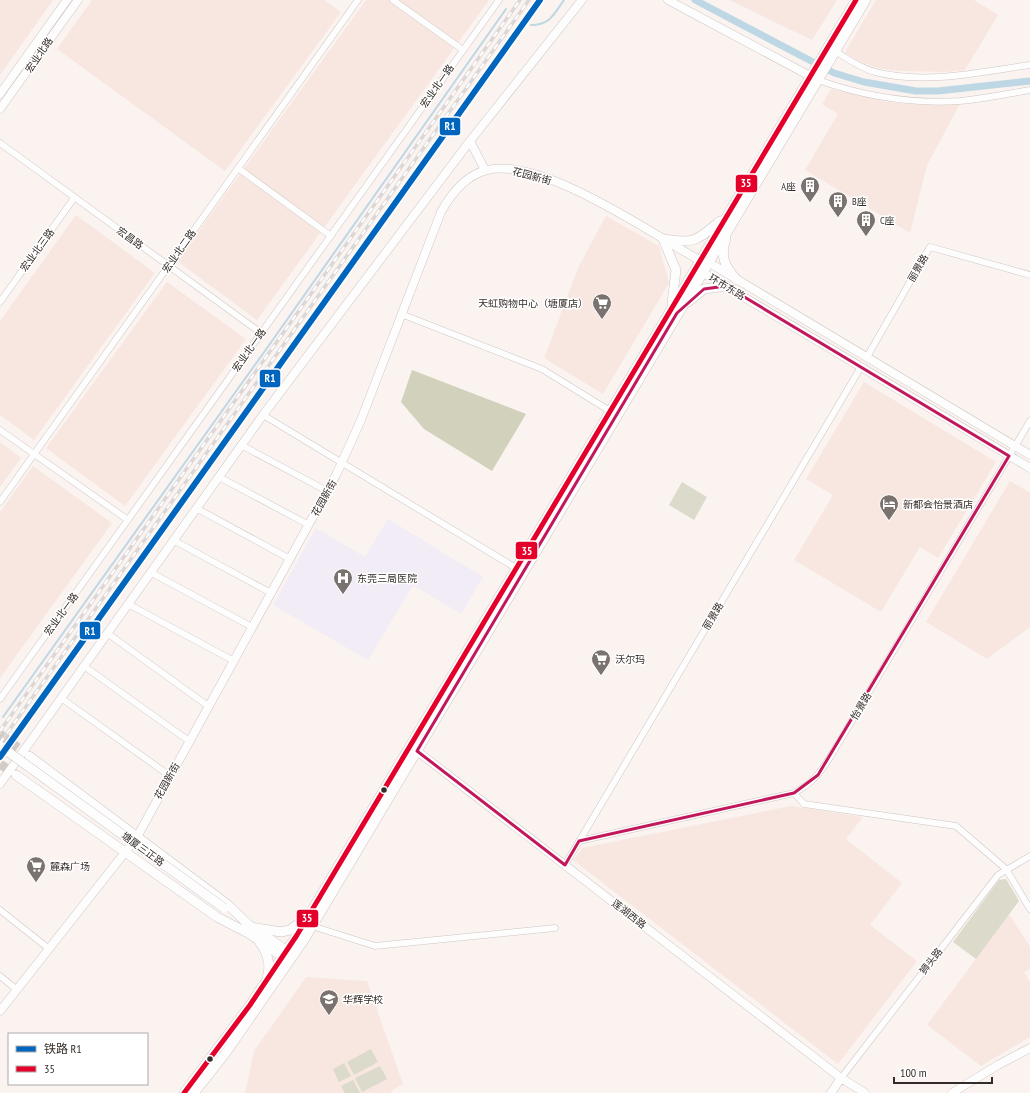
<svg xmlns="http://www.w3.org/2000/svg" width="1030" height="1093" font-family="'PT Sans Narrow','Noto Sans SC',sans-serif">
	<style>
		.built { fill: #f8e7e0 }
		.medical { fill: #f2ecf7 }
		.green { fill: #dbdacb }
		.forest { fill: #d1d1bc }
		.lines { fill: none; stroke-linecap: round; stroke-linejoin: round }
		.stream { stroke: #bed7e4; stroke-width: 2 }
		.canal { stroke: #bed7e4; stroke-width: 7 }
		.primary-tunnel { stroke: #d2cbc8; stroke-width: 9; stroke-dasharray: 9 4.5; stroke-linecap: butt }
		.street-casing { stroke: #cdc6c3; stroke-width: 7 }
		.secondary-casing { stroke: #cdc6c3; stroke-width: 9 }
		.primary-casing { stroke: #cdc6c3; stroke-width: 10 }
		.street { stroke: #fefdfd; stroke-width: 6 }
		.secondary { stroke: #fefdfd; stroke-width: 8 }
		.primary { stroke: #fefdfd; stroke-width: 9 }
		.rail-casing { stroke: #dad7d6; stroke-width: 3.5 }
		.rail { stroke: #fff; stroke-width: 2; stroke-dasharray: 6; stroke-linecap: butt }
		.primary-bridge-casing { stroke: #cdc6c3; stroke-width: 10; stroke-linecap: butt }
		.primary-bridge { stroke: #fefdfd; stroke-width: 9 }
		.bus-1-casing { stroke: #fff; stroke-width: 8 }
		.bus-1 { stroke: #e4002b; stroke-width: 5 }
		.rail-1-casing { stroke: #fff; stroke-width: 9 }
		.rail-1 { stroke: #0065bd; stroke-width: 6 }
		.marked { fill: none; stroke: #c2185b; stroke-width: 3; stroke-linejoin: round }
		.bus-dot { fill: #342c28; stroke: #fff; stroke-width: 1.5 }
		.labels { text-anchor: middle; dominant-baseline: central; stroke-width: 3; stroke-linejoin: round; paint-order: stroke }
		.street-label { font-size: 10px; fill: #342c28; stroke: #fff }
		.poi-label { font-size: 10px; fill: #342c28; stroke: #fff; text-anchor: start }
		.line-badge { stroke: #fff; stroke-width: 1.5 }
		.badge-label { font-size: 11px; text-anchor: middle; font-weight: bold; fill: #fff }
	</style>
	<rect width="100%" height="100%" fill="#faf3f0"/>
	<path class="built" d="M0,0H53L0,75Z
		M92,0H324L341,12L225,171L57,49Z
		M366,0H489L257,320L177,261Z
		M729,0H837L812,40Z
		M876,0H974L998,15L965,70L946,72L900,71L877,68L859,61L845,52Z
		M831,89L886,102L924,105L960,104L927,165L910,233L805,170L838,114L822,104Z
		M76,215L155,273L34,440L0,415V321Z
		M606,216L659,246L669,283L603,394L544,358L579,266Z
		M167,282L246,339L125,506L46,448Z
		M864,382L996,462L938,558L920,547L881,612L794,560L833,495L806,479Z
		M0,442L21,458L0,487Z
		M33,466L112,523L0,678V512Z
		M1010,481L1030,493V627L987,659L926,622Z
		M791,806L863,817L846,839L902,883L870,925L917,961L838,1064L573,860L582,848Z
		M1009,914L1030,947V969L1024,972L1030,982V1037L981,1066L927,1025Z
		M306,977L367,981L403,1084L392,1090L391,1093H245L254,1051Z"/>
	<path class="medical" d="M388,519L483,577L461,614L413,585L368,660L273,605L316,528L365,557Z"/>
	<path class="green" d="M682,482L707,497L694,520L669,505Z
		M1006,879L1019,901L976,959L953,942L999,880Z
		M371,1049L378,1062L354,1075L347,1062Z
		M344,1063L351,1076L339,1082L333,1069Z
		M380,1066L387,1079L362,1092L355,1078Z
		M353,1080L360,1093H345L341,1086Z"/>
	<path class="forest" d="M412,370L526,414L492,471L424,429L401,402Z"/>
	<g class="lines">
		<path class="stream" d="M531,25C550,25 554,14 564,0
			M3,717L272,341L506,9"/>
		<path class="canal" d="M695,0L834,73L864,82L916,91H938L1030,81"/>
		<path class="primary-tunnel" d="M0,734L29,756
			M0,764L15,774"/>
		<g class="street-casing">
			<path id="street" d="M393,0L463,50
				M835,51C848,59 860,68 875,72C925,85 980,72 1030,65
				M818,80C863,96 912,104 960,101C983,99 1007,94 1030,90
				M0,143L261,333
				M238,168L331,236
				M0,302L74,198
				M401,314L542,369L610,411
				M867,357L930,247L1030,275
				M263,415L516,568
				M0,430L128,520
				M241,445L327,491
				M219,477L309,525
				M0,502L358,0
				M196,508L290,559
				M173,540L271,593
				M150,572L252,627
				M128,604L234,661
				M107,633L208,706
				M84,666L189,741
				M61,698L170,776
				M0,699L499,0
				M794,793L804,804L956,826L1006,869L1030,909
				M579,841L794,793C820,779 826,763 841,739L1030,421
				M565,865L861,367
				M0,910L48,948
				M312,926L375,946L555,928
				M0,976L16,989
				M841,1078L998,875L1030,856"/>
		</g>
		<g class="secondary-casing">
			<path id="secondary" d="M668,0L810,76
				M0,94L67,0
				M0,109L78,0
				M470,141L485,170
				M701,267L702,272L1030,468
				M417,751L841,1078L865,1093
				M0,784L263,415L470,141L582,0
				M0,1011L137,837L337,473L361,420L441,212C451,194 466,175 487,170C542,157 651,233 699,260L708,262L1030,455
				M831,1093L841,1078
				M952,1093L998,1065L1030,1048"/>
		</g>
		<g class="primary-casing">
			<path id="primary" d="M726,238C720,256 724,266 737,280
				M663,239L676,270L672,303
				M663,239C695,244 696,241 720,221
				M688,302L704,289L726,286
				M29,756L227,904L251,927L281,932L290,930L303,920
				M16,775L217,917L248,933
				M255,929L287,951
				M244,930L283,957
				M260,943C268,953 271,966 267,978
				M184,1093L250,1005L297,935L856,0
				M194,1093L225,1054L304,940L866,0"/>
		</g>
		<use href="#street" class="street"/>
		<use href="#secondary" class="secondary"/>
		<use href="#primary" class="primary"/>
		<g class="rail-casing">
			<path id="rail" d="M0,731L520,0
				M0,743L529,0"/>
		</g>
		<use href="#rail" class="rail"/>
		<g class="primary-bridge-casing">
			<path id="primary-bridge" d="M0,746L224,908"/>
		</g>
		<use href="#primary-bridge" class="primary-bridge"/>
		<g class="bus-1-casing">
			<path id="bus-1" d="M184,1093L250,1005L297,935L856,0"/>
		</g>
		<use href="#bus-1" class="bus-1"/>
		<g class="rail-1-casing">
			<path id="rail-1" d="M0,757L540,0"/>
		</g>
		<use href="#rail-1" class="rail-1"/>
	</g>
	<path class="marked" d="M726,286L1009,456L818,775L794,793L579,841L565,865L417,751L677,313L704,289Z"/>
	<defs>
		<g id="building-pin" transform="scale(1)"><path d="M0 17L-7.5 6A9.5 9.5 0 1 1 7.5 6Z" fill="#79726e" stroke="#fff"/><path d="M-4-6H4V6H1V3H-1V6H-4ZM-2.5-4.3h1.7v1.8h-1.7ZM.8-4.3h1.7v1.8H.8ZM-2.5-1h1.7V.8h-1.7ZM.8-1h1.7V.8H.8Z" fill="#fff"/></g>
		<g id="supermarket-pin" transform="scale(1)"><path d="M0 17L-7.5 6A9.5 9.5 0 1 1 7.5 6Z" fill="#79726e" stroke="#fff"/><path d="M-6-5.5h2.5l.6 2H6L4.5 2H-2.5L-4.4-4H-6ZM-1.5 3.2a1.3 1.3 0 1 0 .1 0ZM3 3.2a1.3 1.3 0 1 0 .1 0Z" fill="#fff"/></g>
		<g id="hotel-pin" transform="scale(1)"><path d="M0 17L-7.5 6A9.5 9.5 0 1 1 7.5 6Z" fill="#79726e" stroke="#fff"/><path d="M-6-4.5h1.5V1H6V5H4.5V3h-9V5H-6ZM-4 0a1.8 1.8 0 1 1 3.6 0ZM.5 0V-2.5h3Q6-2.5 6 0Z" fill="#fff"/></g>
		<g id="hospital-pin" transform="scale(1)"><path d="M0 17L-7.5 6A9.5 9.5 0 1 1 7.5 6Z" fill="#79726e" stroke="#fff"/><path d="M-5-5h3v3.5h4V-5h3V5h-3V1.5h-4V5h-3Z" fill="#fff"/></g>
		<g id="school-pin" transform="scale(1)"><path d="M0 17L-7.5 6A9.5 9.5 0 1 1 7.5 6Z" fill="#79726e" stroke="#fff"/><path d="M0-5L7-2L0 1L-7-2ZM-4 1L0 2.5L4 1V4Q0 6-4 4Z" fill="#fff"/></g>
	</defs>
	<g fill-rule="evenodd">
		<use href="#building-pin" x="810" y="186"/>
		<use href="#building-pin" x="838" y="201"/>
		<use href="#building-pin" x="866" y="220"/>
		<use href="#supermarket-pin" x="602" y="303"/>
		<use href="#hotel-pin" x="889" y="504"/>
		<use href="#hospital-pin" x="343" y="578"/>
		<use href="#supermarket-pin" x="601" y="659"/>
		<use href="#supermarket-pin" x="36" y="866"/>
		<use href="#school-pin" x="329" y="999"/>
	</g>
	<g class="bus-dot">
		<circle cx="384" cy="790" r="3.5"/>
		<circle cx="210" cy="1059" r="3.5"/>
	</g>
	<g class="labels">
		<g class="street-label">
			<text transform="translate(39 55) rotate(-55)">宏业北路</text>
			<text transform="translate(437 86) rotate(-55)">宏业北一路</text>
			<text transform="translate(532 176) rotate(15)">花园新街</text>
			<text transform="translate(130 238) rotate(36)">宏昌路</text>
			<text transform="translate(37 250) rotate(-54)">宏业北三路</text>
			<text transform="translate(179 251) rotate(-55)">宏业北二路</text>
			<text transform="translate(918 268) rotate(-60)">丽景路</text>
			<text transform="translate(727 287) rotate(31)">环市东路</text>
			<text transform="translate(249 350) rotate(-55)">宏业北一路</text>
			<text transform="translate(324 498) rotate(-61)">花园新街</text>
			<text transform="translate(61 614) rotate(-54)">宏业北一路</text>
			<text transform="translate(713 616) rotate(-59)">丽景路</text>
			<text transform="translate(861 706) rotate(-59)">怡景路</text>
			<text transform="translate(167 781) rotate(-61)">花园新街</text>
			<text transform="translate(143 849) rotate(36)">塘厦三正路</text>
			<text transform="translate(629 914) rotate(38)">莲湖西路</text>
			<text transform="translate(931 961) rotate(-52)">狮头路</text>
		</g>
		<g class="poi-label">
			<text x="796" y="186" text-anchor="end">A座</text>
			<text x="852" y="201">B座</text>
			<text x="880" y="220">C座</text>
			<text x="588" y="303" text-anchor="end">天虹购物中心（塘厦店）</text>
			<text x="903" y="504">新都会怡景酒店</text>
			<text x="357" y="578">东莞三局医院</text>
			<text x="615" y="659">沃尔玛</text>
			<text x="50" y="866">麓森广场</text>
			<text x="343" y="999">华辉学校</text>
		</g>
	</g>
	<g class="line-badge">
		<rect x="439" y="117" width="22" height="19" rx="4" fill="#0065bd"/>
		<rect x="735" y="174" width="23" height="19" rx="4" fill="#e4002b"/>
		<rect x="259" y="369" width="22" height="19" rx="4" fill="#0065bd"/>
		<rect x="515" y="541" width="23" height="19" rx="4" fill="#e4002b"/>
		<rect x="79" y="621" width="22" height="19" rx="4" fill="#0065bd"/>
		<rect x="296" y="909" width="23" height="19" rx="4" fill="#e4002b"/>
	</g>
	<g class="badge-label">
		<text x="450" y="130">R1</text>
		<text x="746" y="187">35</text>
		<text x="270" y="382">R1</text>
		<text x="527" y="555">35</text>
		<text x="90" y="635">R1</text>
		<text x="307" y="922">35</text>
	</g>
	<rect x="8" y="1033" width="140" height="52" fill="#ffffff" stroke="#aeaba9"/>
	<rect x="16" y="1046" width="20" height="6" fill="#0065bd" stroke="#aeaba9"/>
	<text x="44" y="1053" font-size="12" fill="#342c28">铁路 R1</text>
	<rect x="16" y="1066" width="20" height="6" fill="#e4002b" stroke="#aeaba9"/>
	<text x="44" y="1073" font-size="12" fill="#342c28">35</text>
	<path d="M894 1077v6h98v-6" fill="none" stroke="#342c28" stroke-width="2"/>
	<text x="900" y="1077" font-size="12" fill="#342c28" stroke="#ffffff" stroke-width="3" paint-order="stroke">100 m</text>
</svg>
